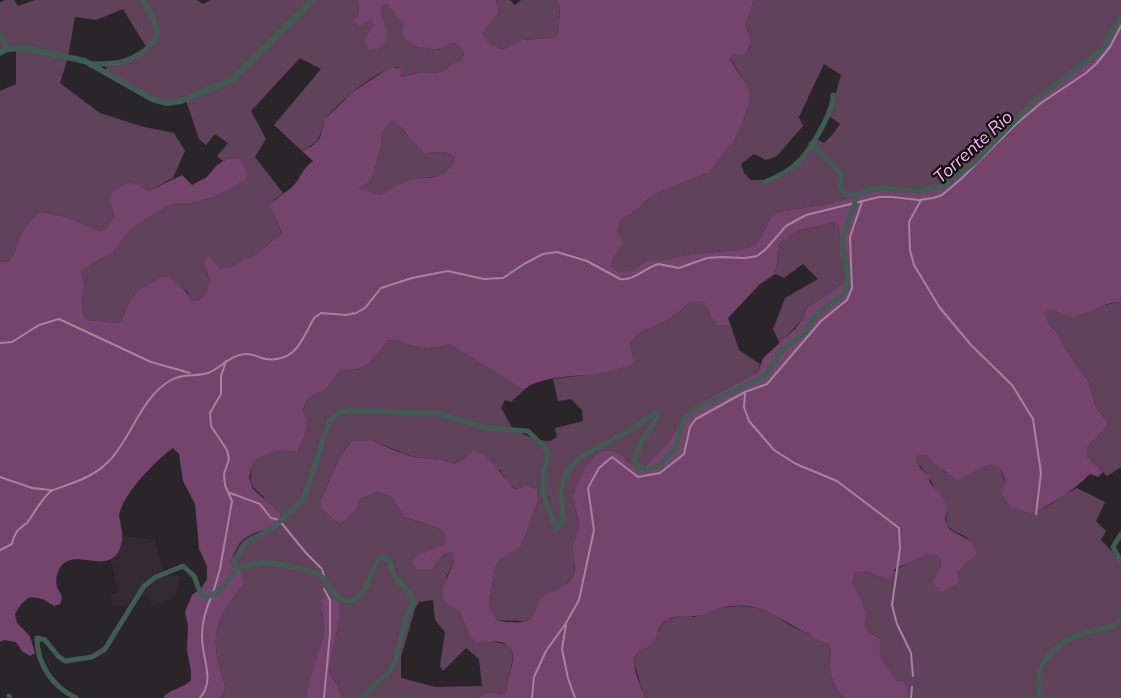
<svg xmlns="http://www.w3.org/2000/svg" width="1121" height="698" font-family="'Nunito Sans',sans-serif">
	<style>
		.built { fill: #342a32 }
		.green { fill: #60425a; fill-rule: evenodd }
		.forest { fill: #74446c; fill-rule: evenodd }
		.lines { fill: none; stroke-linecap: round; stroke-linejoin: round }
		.stream { stroke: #a682a0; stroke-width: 2 }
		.minor { stroke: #3f5d52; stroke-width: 5 }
		.tertiary { stroke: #3f5d52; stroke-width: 6 }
		.labels { text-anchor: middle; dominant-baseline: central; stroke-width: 4.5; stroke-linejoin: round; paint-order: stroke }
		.water-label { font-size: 18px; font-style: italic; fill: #fdb2ef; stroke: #110f10 }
	</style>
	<rect width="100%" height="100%" fill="#2a2528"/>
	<path class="built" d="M124,536L155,540L164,575L180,576L176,595L154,607L147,596L133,597L127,606H112L111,595L118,592L111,559L117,553Z"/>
	<path class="green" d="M5,0H14L18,6L35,0H197L203,4L211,0H358L359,14L355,21L369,20L376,24L364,39L387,29L379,11L384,5L387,4L405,25L402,33L404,39L415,46L436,50L453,43L461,47L464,54C458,63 447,72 435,73C428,74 422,72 415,73C410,74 405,76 400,77L398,67C381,66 337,104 326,118C324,121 323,125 322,129C319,141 313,145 302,151L274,125L321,69L300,58L251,111L266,139L255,157L283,193L274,200L272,211L282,233L255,255L245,258L230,268H220L210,257L206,271L210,282C206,292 203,300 192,301L187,291L164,275C152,283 136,288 129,302C124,311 127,315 118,323L87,320C77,308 85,297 84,283C84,280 82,275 81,271L113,252L129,232L140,223L164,208L176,203H191L214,197L245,180L225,160L223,161L217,156L228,143L215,134L206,145L199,139L185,98L172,102L157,100L108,74L105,65L148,50L123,9L96,20L75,17L68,57L60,83L100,113L140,126L174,133L185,151L173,178L149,191L138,185L112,208L114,215L108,227L100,233L67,217L41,212L36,214L20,235L13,256L7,262H0V91L16,84V48L0,53V2Z
		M496,0H510L515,5L521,0H556L560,8L558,34L553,38L521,40L504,49C493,46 487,44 481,33L499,12Z
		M754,0H1121V15L1102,49L1010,123L950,185L936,190L863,194L828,204L778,212L770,218L767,226L758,242L749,247L739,250L691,254L658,261H647L632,270L619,274L611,268L613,259L619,250L618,232L621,219L639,209L646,200L660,192L710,172L730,145H733L747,111L748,87L730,58L733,54H745L751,45L746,25ZM824,64L841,75L829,116L840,124L834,133L824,143L817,139L785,172L770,180H751L744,173L741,164L754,154L766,160L777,156L803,126L799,117Z
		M392,121L403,129L409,138L424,153C436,154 444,148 455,158C444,183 432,174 413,181C401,184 390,190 380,195L358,188L369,182L373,176L381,146L382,132Z
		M834,222L839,225L840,245L848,270L845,282L807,308L803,318L780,344L773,329L785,298L818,279L803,264L784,278L775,274L780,243L797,231Z
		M692,301H704L713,320L717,325L731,326L739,350L760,364L758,372L696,405L683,415L671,439L642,470L634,468L627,459L592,460L573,492L574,504L580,527L573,550L575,561L574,573L571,579L562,589L554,591L537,606L532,617L525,621L497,620L489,606L495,568L499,560L529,524L539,499L537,490H517L507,482L500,470L466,457L455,464L441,460L413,457L373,441H352C336,458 332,480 320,500L331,516L340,525L357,509L360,499L377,492L392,497L404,517L441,529L445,535L444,544L422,554L442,557L449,552H454V561L446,578L447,604L459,611L470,636L509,645C519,660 505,675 507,691L501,694C492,692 485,691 478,698H342C340,687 333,681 329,671L340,616L321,600L324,627L323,638L309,681L306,698H221C228,687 224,684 221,673C218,663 215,648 216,638C217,617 231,601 244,584L230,562C243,539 243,536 270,530L264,497C248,485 249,480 253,462C273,450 274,449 297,452L305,437L308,422L303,410L307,399L325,390L341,370C368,372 373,360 388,340C402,340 400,342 412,346C423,350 439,348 449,344L524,390L511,402L505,400L501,408L513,429L536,440L550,441L557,437L555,428L583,421L582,410L571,399L558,401L553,379L608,372L633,363L630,344L637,334L670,319ZM433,600L435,620L445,632L440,666L443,671L466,648L479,659L482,686L436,687L401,678V657L415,609L419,602Z
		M1121,302V467L1107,476L1087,456V447L1104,430L1108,422L1096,407L1088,380L1066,350L1056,331L1050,326L1043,313L1051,309C1055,311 1058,313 1062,314C1081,314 1102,304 1121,302Z
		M918,455H926L946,473L990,463L1001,469L1012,508L1031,514L1053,503L1061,496L1077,488L1105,502L1096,521L1106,531L1101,540L1121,561V698H908V689C897,682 880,665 878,651C878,648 880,643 881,639L869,632L865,626C869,611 859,595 852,583L855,571H866L885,579C893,572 919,553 931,554C935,554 938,557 941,560L940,570L942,592L959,583L958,573L966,563L977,555C975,551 974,547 972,544C962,527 942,538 947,509C940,499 934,488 929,477C926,471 919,467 916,461Z
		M738,606C760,607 768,611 786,623C794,628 803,631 811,635C817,638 822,642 829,644C832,652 830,656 830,664C829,676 836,689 843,698H646L641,687L634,662L637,652L654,641L662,624L668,619L684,615L694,617L719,608Z"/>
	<path class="forest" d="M358,0H496L499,12L482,33C487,44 493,46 504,49L521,40L553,38L558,34L560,8L556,0H754L746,25L751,44L745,54H733L730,58C734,68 742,76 747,85C755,101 739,130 733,145H730L710,172L660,192L646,200L639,209L621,219L618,232L622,242L619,250L613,259L611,267L619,273L632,270L647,261H658L691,254L739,250L749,247L758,242L767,226L770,218L778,212L828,204L863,194L891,189L936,190L950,185L1010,123L1042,95L1094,59L1121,15V302L1110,303L1074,317L1061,314L1051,309L1044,313L1050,326L1056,331L1066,350L1088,380L1096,407L1108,422L1104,430L1087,447V456L1103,472L1098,477L1090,474C1073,491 1052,504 1031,514L1012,508L1002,495L1005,480L1001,469L990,464C978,467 968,476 957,480L937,466L926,455H918L916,461L920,468L929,476L930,483L941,495L945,502L947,509L945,519L949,529L972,542L977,555L966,563L958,573L959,583L942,592L932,582L940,570L941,560L937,556L930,554L925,555L895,569L891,579H885L866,571L855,572L852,583C860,596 869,610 865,626L869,632L881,639C876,659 886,666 897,681L904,682L908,689V698H843C836,689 829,676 830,664C830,656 832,652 829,644C820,642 813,636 805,632C774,617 758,599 720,608C714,609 708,613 702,615C690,618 672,612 662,624C658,629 658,636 654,641C650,646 643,648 638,652C628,661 641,688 646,698H478C485,691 492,692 501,694L507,691C506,681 510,674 512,665C518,637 494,641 476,643L470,636L459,611L447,604L443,596V588L454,561V552C443,552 438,561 432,569H416L412,561L421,554L444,544L445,535L441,529L404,517L392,497L377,492L360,499L357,509L340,525L323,509L320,500C332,480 336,458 352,441H373L396,451L413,457L441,460L455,464L466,457L473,451C497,458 499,476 516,490L526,485L537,490L539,499L520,547L499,560L495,568L489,606L497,620C507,622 527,626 533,615C536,610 537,603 542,598C552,588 569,590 574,573C577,565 573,558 573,550C573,542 580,533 579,524C578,514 573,505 573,495C574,487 592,456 599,453C602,451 608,451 611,451C625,453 629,466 642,470L671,439L683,415L696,405L758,372L763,358L795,329L803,318L807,308L845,282L848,270L840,255L839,225L834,222L797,231L780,243L775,274L760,284L728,318L731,326L717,325L713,320L704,302L692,301L670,319L637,334L630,344L634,363C625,366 616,370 608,372C585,377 541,374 524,390L449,344C439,348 423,350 412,346C400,342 402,340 388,340C373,360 368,372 341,370L325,390L307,399L303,410L308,422L305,437L297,452C275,449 272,451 253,462L249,478L253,489L280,513L281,525C270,530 252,531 243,540C237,545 234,555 230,562L233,567L240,570L244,584C231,601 217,617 216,638C215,648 218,663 221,673C224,684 228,687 221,698H163C170,688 183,689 191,680V671L187,651L188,626L185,612L192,595L202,587L207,579V566L199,549L195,504L183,481L179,454L173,448C156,460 123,494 119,515C119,518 121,523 121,526C124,536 122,547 116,555C102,571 76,550 62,565C57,571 55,580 57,587C58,590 61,593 62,597C62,599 61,602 60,604L54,606L43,599L30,597L22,603L15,614L17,623L30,636L35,653L30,656L22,651L16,642L4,640L0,642V262H7L13,256L20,235L36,214L41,212L67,217L100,232L108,227L114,215L110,201L112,192L128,183L138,185L149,191L182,175L192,185L207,177L217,165L225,160L238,158C244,165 249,171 246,180L214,197L191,203H176L164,208L140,223L129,232L113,252L81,271C82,275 84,280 84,283C85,297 77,308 87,320L118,323C127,315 124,311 129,302C136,288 152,283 164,275C176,281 186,289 192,301C203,300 206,292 210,282L204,263L205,257H210L220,268H230L245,258L255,255L282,233L270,206C277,196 288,192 295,184C301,176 304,167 313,161L302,151L312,146L320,138L325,119L353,92L386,70L393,67L402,69L400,77L417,73H435L443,71L460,60L464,54L461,47L453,43L436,50L415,46L404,39L402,33L404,25L387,4L384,5L380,11L387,29L386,41L377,49L368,50L364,39L375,24L369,20L359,26L354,21L359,14ZM392,121L403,129L409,138L424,153C436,154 444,148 455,158C444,185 425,174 405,182C396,185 388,191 380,195L359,188L369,182L373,176L381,146L382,132Z
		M328,596L338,602L340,616L329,671C333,681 340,687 342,698H306L309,681L323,637L324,627L321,600Z"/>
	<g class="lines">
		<path class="stream" d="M921,200L909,222L910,250L914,265L940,308L971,345L1012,385L1033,419L1041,473L1036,514
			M0,343L12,342L39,325L59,319L151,362L190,373
			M745,394L744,407L749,421L774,450L796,464L837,481L899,528L900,549L892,605L897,624L911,653L913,676
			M0,477L32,488L51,490
			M230,493L260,504L271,518L279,520L306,553L322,569L324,576
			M0,550L12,544C13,540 14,536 16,533C18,529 23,526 27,523C33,515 45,493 53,490C73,483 94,477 109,461C133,436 140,398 171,380C183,373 195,377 208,373C221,368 230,355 245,354C253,353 259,358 266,359C296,363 302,339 314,318L321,313L346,315L356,313L365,308L381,288L412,278L448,271L484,279L503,278L524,264L543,254L557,252L587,261L620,279C633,281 646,268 658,264L679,268L707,258L722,257L745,258L757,256L766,249L786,226L806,215L879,197H892L919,200L933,198L942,195L961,179L1014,126L1041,103L1086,73L1097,63L1110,47L1121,26
			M213,593L220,569L232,501L225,485L224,474L229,459L227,450L211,426L210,413L221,394V376L226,361
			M566,625L562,649L568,678L575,698
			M200,698C216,679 201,657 202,635C202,621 206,609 211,597
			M324,698L330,633V600L324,589
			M532,698L534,677L546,651L566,623L579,600L594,530L588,488L599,468L612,457L638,477L660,473L684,454L690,427L696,419L745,392L767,384L821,321L847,300L852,288L850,237L862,202
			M911,698L912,687"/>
		<path class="minor" d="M0,33L7,49
			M91,64C101,64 112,64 122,62C133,59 158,45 157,33C156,22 149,9 143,0
			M811,144L840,172L841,189L846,195H856L867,190L878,188L921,191L945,185L974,163L1036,99L1102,50L1121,17
			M765,182C777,177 787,172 796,164C809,153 833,113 833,95
			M1121,534L1113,547L1121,561
			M237,568L233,563L246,543L275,526L304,498L329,422L340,412L351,410L440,414L486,428L528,431L546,449L548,456L544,472L542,492L556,528L560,527L563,521L561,490L567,471L579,458L636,427L649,416L656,413L658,417L643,439L634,459L636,465L646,470L659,466L675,449L683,420L693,410L765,376L782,350L805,333L815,316L842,295L847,289V271L842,243L845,229L854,207L856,195
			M237,568C246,566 255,563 264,563C273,563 314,570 320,575C331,585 338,610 357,598C372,588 369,566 383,556L390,562L394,576L411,595L413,602L405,622L395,663L388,673L361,698
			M9,696L10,698
			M76,698C52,686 37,664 37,638L45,640L58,656L65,661L92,657L105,649L144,586L156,577L183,566L194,576L201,595L206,597C221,593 228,581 237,568
			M1039,698C1039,690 1037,678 1040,670C1048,650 1071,635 1092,631C1103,628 1112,629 1121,621"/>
		<path class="tertiary" d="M0,53L7,49L24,48L85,61L152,99L167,103L181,101L233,79L313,0"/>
	</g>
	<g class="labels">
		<g class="water-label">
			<text transform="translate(973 147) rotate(-42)">Torrente Rio</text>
		</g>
	</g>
</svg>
